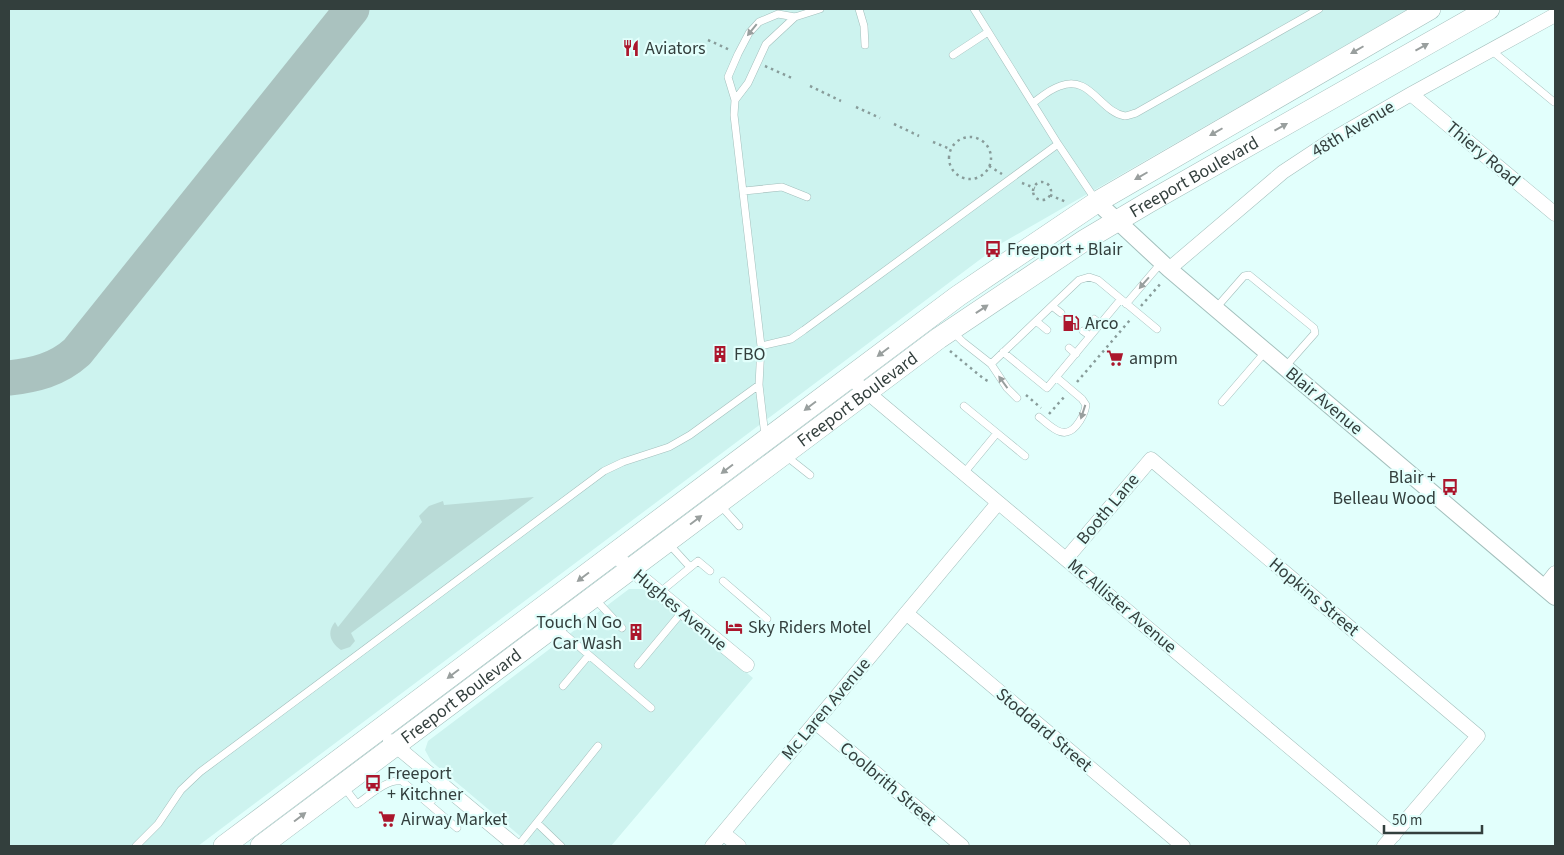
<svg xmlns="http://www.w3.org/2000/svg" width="1564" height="855" font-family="'Source Sans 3',sans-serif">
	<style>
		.built { fill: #cdf3ef }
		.green { fill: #badbd7 }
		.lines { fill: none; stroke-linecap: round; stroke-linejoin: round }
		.taxiway { stroke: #aac2bf; stroke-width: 35 }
		.service-casing { stroke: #a3bfbc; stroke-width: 8 }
		.minor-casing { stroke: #a3bfbc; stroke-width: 15 }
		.tertiary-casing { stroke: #a3bfbc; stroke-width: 18 }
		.primary-casing { stroke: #a3bfbc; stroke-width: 22 }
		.path { stroke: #889c9a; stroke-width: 2.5; stroke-dasharray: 2.5 4; stroke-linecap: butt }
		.service { stroke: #fff; stroke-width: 7 }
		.minor { stroke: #fff; stroke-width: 14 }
		.tertiary { stroke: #fff; stroke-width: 16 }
		.primary { stroke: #fff; stroke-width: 21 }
		.oneway { fill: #999f9e }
		.labels { text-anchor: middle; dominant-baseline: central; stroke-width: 4.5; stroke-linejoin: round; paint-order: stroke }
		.poi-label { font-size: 18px; fill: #333f3d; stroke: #e2fffc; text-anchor: start }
		.street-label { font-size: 18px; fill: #333f3d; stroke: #e2fffc }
	</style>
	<rect width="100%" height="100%" fill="#e2fffc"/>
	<path class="built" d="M9,9H1409L1002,243L198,846H9Z
		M629,589H645L753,678L611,846H532L431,761L425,750L428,741Z"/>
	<path class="green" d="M534,497L351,633L355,641L350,647L341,650C331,643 326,633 335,622L338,627L422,522L419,516L429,506L443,501L444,505Z"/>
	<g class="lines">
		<path class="taxiway" d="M9,378C35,375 57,370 77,352L352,9"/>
		<g class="service-casing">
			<path id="service" d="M859,9L864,26L865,45
				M974,9L1058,144L1095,199
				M1491,50L1554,102
				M953,55L988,32
				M735,100L748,83L766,44L795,17
				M1033,103C1041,97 1050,89 1060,86C1090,74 1100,112 1125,116C1128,116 1132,114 1136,113L1319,9
				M744,191L782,187L807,197
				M1126,304L1161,263
				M1052,306L1061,313
				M1216,308L1244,276L1249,275L1314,328L1315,333L1285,367
				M1094,319L1100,324
				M1036,321L1047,330
				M952,331L963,342L991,364L1079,280L1089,277L1098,280L1157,329
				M1083,331L1090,336
				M761,346L791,339L804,330L1058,144
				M1069,348L1076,354
				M1003,352L1047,388L1121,299
				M991,364L1007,388L1017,398
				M1222,402L1266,351
				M964,406L997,433
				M1039,417C1051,426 1063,441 1076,426C1081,420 1085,413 1086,405L1082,399L1056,377
				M765,436L759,385L761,346L734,115L735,100L728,77L738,54L749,33L759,22L778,14L795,17L820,9
				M786,456L810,475
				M964,473L997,433L1025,456
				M720,505L739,526
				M669,544L690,567
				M723,581L767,619
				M659,593L698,561L710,571
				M595,599L622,628
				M542,610L555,626L651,708
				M638,665L682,612
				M563,686L589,655
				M344,787L357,804C369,796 386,779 402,781L457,828
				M429,804L444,786
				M537,823L561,846
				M136,846L158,824L181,790L200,772L604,471L623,462L669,447L690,435L759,385
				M518,846L598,746"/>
		</g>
		<g class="minor-casing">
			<path id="minor" d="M1411,94L1555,214
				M1169,269L1283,172L1333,139L1411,94L1555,15
				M849,377L1394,835
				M613,554L747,665
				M1066,559L1151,459L1478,736L1384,846
				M1544,587L1555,573
				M906,613L1183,846
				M815,722L962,846
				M390,741L516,846
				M723,833L739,846
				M712,846L998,503"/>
		</g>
		<g class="tertiary-casing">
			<path id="tertiary" d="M1097,202L1169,269L1555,597"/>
		</g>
		<g class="primary-casing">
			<g id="primary">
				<path d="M224,846L958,296L1097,202L1430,9"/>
				<path id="s1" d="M261,846L939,338L1085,240L1149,202L1489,9"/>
			</g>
		</g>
		<path class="path" d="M708,40L730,50
			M765,66L794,79
			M810,86L841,101
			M856,107L880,118
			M894,124L919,136
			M949 158a21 21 0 1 1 42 0a21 21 0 1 1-42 0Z
			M933,142L950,149
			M989,166L1002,174
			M1033 191a9 9 0 1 1 18 0a9 9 0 1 1-18 0Z
			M1022,183L1035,188
			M1050,195L1066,202
			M1141,306L1162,282
			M950,351L984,379L990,382
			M1077,382L1130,320
			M1026,395L1041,408
			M1049,414L1065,396"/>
		<use href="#service" class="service"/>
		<use href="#minor" class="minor"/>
		<use href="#tertiary" class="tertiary"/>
		<use href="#primary" class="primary"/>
	</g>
	<defs><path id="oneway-solid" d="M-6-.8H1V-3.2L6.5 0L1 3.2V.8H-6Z" transform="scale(1.25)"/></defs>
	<g class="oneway">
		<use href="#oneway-solid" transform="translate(752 30) rotate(129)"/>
		<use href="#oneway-solid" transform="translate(1422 47) rotate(-29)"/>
		<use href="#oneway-solid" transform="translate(1357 50) rotate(150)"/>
		<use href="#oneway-solid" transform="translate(1281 127) rotate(-29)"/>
		<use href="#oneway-solid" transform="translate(1216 132) rotate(150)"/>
		<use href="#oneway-solid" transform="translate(1141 176) rotate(150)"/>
		<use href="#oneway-solid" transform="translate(1144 283) rotate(131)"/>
		<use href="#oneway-solid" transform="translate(982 309) rotate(-34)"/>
		<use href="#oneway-solid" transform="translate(883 352) rotate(143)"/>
		<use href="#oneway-solid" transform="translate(1003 382) rotate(-126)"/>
		<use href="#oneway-solid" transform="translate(810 406) rotate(143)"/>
		<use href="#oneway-solid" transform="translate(1083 412) rotate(108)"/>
		<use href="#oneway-solid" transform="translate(727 469) rotate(143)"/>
		<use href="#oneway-solid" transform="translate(696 520) rotate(-37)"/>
		<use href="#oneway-solid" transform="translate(583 577) rotate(143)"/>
		<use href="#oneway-solid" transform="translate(453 674) rotate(143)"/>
		<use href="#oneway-solid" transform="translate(300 817) rotate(-37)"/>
	</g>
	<defs>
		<g id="restaurant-bare" transform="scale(1.35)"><path d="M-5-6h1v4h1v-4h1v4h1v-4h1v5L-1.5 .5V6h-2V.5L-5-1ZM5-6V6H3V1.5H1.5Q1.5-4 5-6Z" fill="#ab162c" stroke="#e2fffc" stroke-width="2.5" paint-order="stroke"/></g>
		<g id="bus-bare" transform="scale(1.35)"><path d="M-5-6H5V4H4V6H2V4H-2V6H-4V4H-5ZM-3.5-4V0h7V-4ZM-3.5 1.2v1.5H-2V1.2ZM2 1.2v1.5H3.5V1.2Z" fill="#ab162c" stroke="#e2fffc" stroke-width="2.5" paint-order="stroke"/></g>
		<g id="fuel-bare" transform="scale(1.35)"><path d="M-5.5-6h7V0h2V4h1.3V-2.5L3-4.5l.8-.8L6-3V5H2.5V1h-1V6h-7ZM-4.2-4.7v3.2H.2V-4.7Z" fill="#ab162c" stroke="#e2fffc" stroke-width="2.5" paint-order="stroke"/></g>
		<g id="building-bare" transform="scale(1.35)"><path d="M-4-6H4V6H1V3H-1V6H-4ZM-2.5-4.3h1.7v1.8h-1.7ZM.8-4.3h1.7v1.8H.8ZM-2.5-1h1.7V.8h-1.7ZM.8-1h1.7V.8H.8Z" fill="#ab162c" stroke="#e2fffc" stroke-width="2.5" paint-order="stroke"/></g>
		<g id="supermarket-bare" transform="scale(1.35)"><path d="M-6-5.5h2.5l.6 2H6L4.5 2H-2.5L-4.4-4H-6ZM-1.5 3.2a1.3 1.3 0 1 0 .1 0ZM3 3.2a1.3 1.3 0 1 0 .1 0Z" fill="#ab162c" stroke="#e2fffc" stroke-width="2.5" paint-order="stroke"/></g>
		<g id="hotel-bare" transform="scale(1.35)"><path d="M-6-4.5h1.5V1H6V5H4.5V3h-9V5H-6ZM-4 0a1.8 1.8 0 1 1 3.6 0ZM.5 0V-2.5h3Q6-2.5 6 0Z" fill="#ab162c" stroke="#e2fffc" stroke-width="2.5" paint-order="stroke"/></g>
	</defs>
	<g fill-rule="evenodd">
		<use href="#restaurant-bare" x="631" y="48"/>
		<use href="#bus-bare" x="993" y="249"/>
		<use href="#fuel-bare" x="1071" y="323"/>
		<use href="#building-bare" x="720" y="354"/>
		<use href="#supermarket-bare" x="1115" y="358"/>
		<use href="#bus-bare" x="1450" y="487"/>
		<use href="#hotel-bare" x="734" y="627"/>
		<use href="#building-bare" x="636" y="632"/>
		<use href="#bus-bare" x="373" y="783"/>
		<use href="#supermarket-bare" x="387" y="819"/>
	</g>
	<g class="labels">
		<g class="poi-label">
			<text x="645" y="48">Aviators</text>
			<text x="1007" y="249">Freeport + Blair</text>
			<text x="1085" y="323">Arco</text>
			<text x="734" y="354">FBO</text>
			<text x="1129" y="358">ampm</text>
			<text x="1436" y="477" text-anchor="end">Blair +<tspan x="1436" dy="21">Belleau Wood</tspan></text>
			<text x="622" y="622" text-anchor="end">Touch N Go<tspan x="622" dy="21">Car Wash</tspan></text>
			<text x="748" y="627">Sky Riders Motel</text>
			<text x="387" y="773">Freeport<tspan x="387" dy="21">+ Kitchner</tspan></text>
			<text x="401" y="819">Airway Market</text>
		</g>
		<g class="street-label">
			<text transform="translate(1353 129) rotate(-31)">48th Avenue</text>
			<text transform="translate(1483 154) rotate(40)">Thiery Road</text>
			<text stroke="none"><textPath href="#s1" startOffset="1149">Freeport Boulevard</textPath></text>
			<text stroke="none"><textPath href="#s1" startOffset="745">Freeport Boulevard</textPath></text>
			<text transform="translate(1324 401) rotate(40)">Blair Avenue</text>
			<text transform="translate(1108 509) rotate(-50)">Booth Lane</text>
			<text transform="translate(1314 597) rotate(40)">Hopkins Street</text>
			<text transform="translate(1122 606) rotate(40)">Mc Allister Avenue</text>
			<text transform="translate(680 610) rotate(40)">Hughes Avenue</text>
			<text stroke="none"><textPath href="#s1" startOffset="250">Freeport Boulevard</textPath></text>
			<text transform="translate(826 709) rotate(-50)">Mc Laren Avenue</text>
			<text transform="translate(1044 730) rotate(40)">Stoddard Street</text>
			<text transform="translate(888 784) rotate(40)">Coolbrith Street</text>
		</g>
	</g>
	<rect width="1564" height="855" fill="none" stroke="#333f3d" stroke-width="20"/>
	<path d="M1384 825v8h98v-8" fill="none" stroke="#333f3d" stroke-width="2.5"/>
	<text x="1392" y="825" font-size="15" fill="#333f3d" stroke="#e2fffc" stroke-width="4" paint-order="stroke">50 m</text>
</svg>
